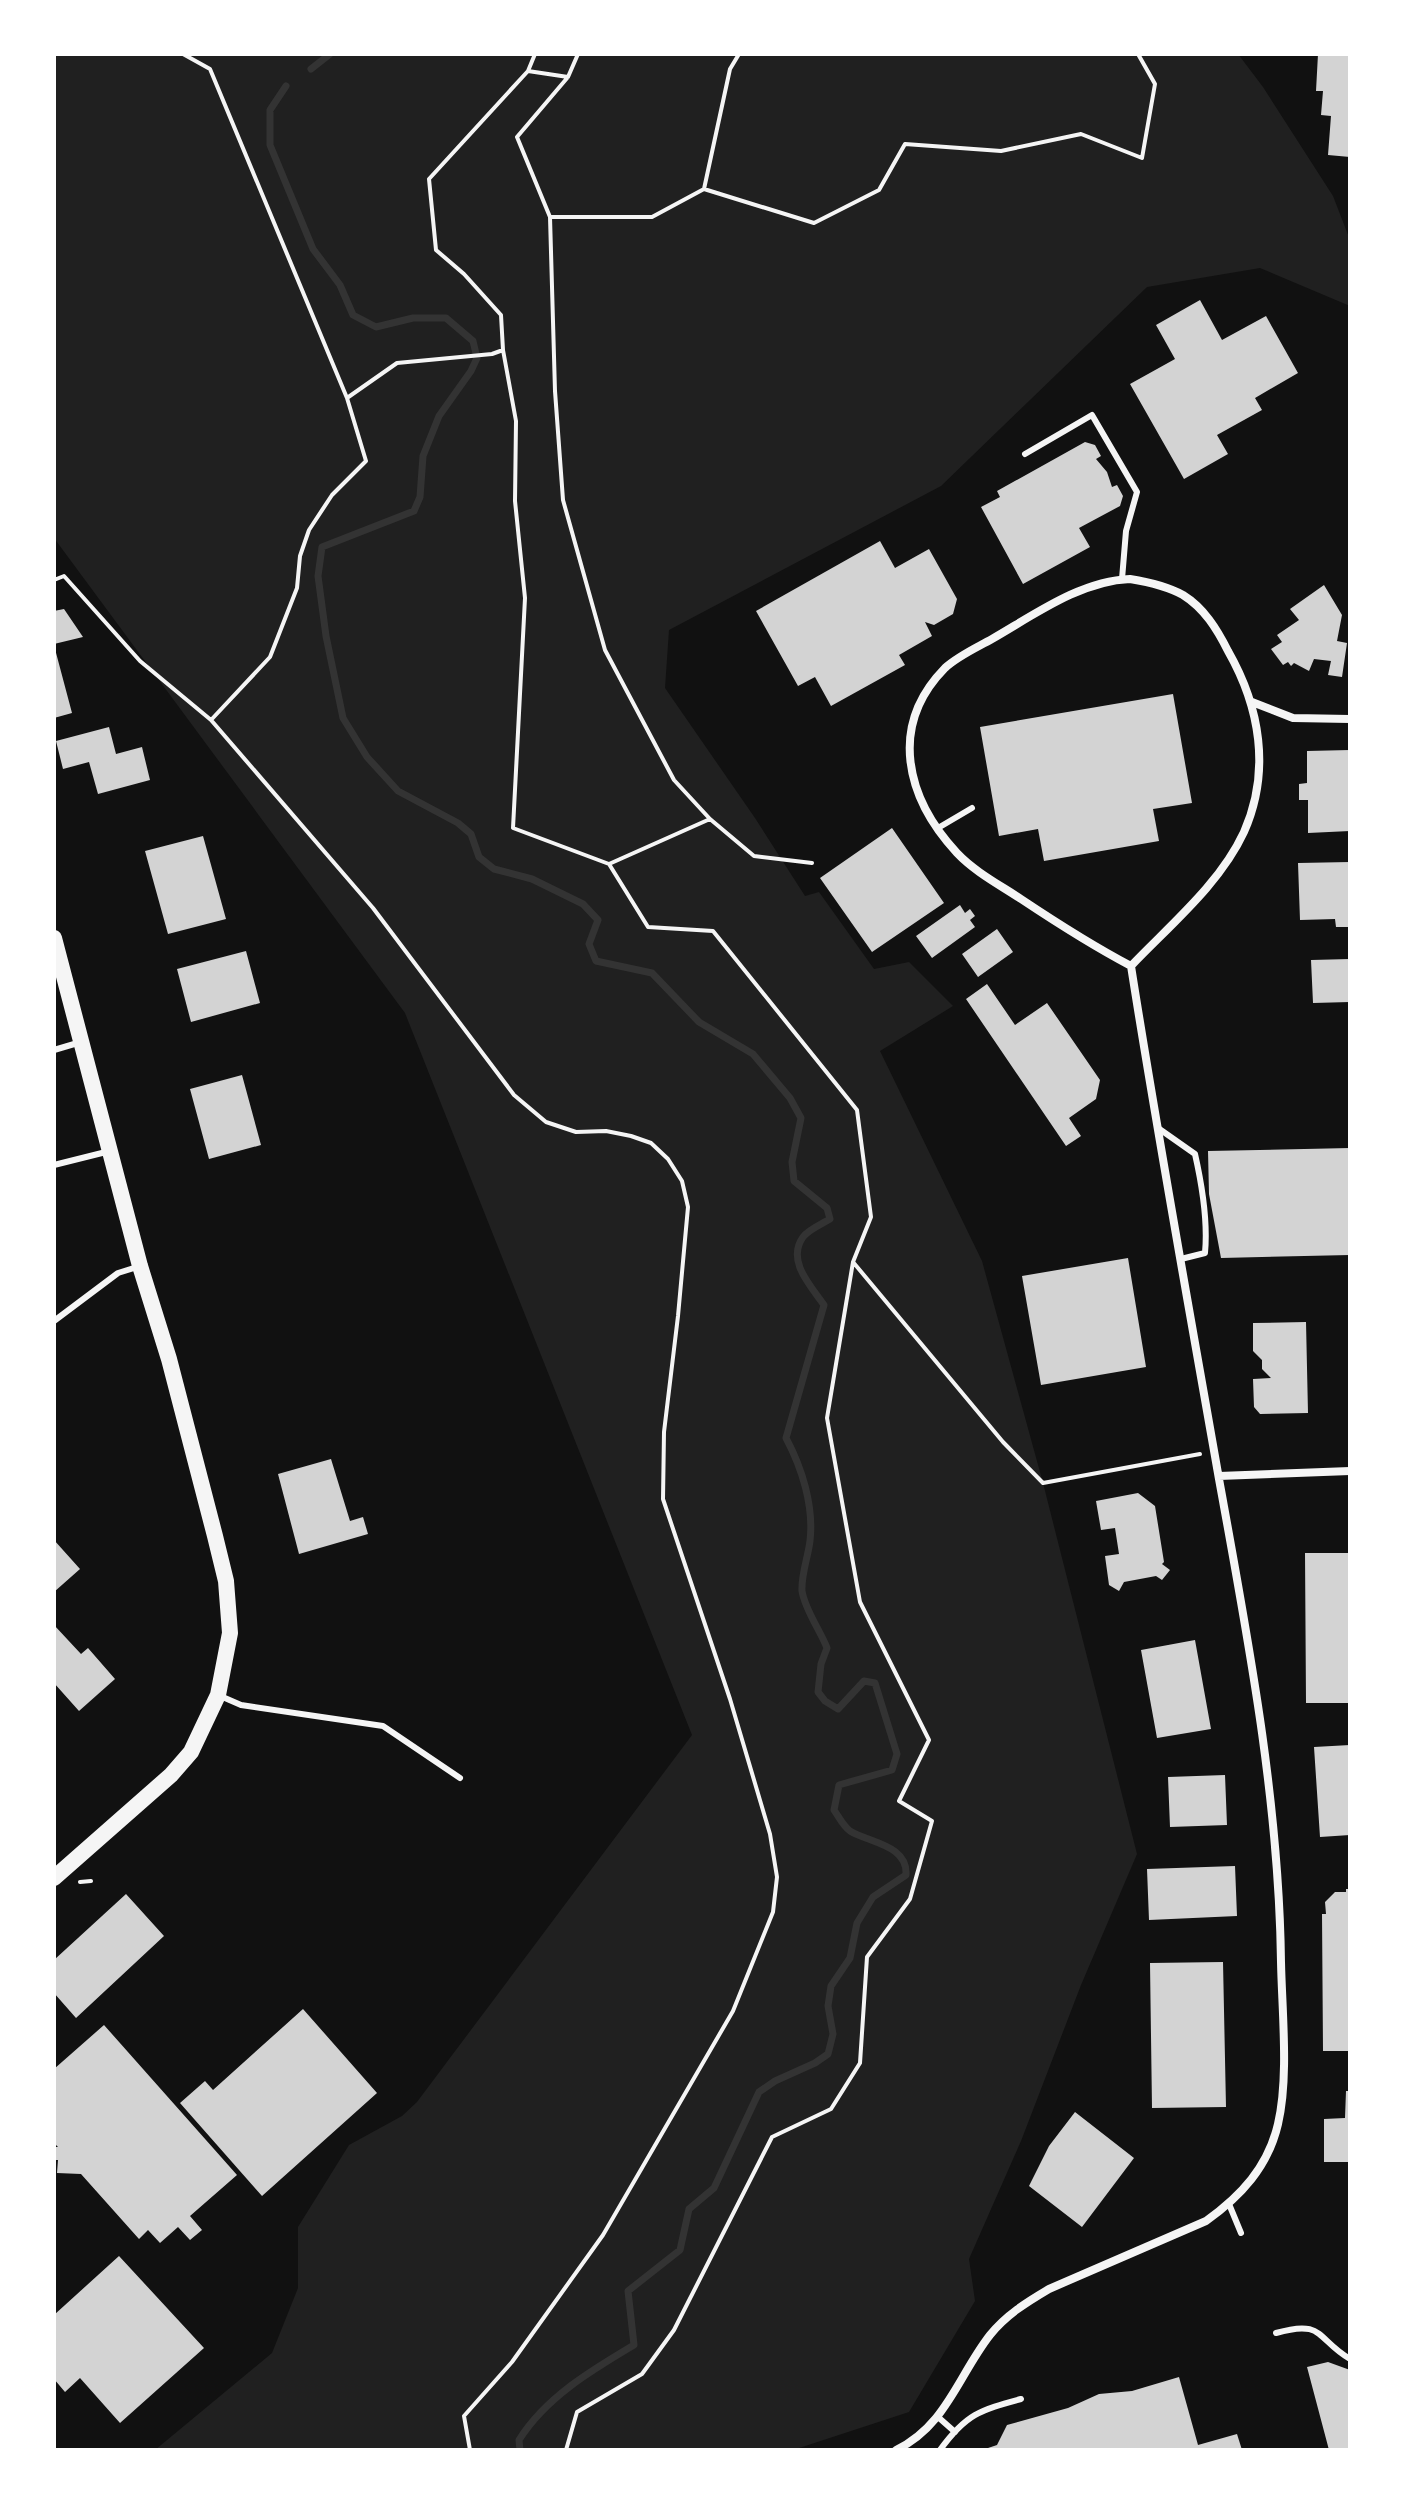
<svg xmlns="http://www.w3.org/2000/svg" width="1404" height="2504" font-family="'Nunito Sans',sans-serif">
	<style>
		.green { fill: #202020 }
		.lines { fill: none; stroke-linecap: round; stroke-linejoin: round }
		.stream { stroke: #333; stroke-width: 7 }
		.building { fill: #d3d3d3 }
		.path { stroke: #f5f5f5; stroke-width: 4 }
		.service { stroke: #f5f5f5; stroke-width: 6 }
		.minor { stroke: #f5f5f5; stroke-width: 8 }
		.secondary { stroke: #f5f5f5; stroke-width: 16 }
	</style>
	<rect width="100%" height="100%" fill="#111"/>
	<path class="green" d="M54,54H1238L1263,87L1333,196L1350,240V306L1260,268L1147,287L941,486L669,630L665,688L755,818L805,896L819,892L874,969L909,962L953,1006L880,1051L982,1261L1043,1483L1137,1854L1081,1985L1021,2141L969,2259L975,2301L909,2412L793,2450H155L272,2353L298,2288V2227L349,2145L402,2116L417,2102L692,1735L405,1013L54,538Z"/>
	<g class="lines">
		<path class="stream" d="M311,69L330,54
			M286,86L270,110V145L313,249L340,285L353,315L376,327L413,318H446L473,341L477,358L471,371L439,416L423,456L420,497L414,511L322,547L318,576L326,636L343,718L367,757L398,791L458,823L471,834L479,857L494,869L532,879L583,904L598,920L589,944L596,961L652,973L699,1022L753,1054L790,1098L801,1118L792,1162L794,1181L827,1208L830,1219C822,1224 809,1229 803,1237C786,1261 811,1286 824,1305L786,1438C802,1468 814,1506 810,1541C808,1557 801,1575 802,1591C805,1610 820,1630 827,1648L821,1664L818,1692L825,1701L838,1709L864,1681L875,1683L897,1754L892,1770L839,1785L834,1810C839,1817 843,1826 850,1831C870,1843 908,1845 906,1875L873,1897L857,1923L850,1958L831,1986L828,2006L833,2034L828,2054L815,2063L775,2081L759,2092L714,2188L689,2209L680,2250L628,2291L634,2345C592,2370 546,2397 519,2440L520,2450"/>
	</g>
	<path class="building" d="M1318,54H1350V157L1328,155L1331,116L1321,115L1323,91H1316Z
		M1200,300L1222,340L1266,316L1298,373L1255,398L1262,410L1217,435L1228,454L1184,479L1130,384L1175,359L1156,325Z
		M1085,442L1095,445L1101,456L1096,459L1107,472L1112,487L1117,485L1123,496L1120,506L1079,528L1090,547L1023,584L981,507L1000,497L997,491Z
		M880,541L895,568L929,549L957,599L953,614L934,625L925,622L932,636L899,655L905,665L831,706L815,677L798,686L756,611Z
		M1324,585L1342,615L1337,641L1347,643L1342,677L1328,675L1331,661L1314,659L1309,671L1294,663L1291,666L1288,662L1283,665L1271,649L1282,642L1277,635L1299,620L1290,609Z
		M64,609L83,637L54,644V611Z
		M55,649L72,713L54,718V650Z
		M1173,694L1192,803L1153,809L1159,841L1044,861L1038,829L999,836L980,727Z
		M109,727L116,754L142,747L150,780L98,794L89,762L63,769L56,741Z
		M1350,750V831L1308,833V800H1299V784L1307,783V751Z
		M892,828L944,903L872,952L820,878Z
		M203,836L226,919L168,934L145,851Z
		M1350,862V927H1336L1335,919L1300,920L1298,863Z
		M960,905L965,913L970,909L975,916L970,920L975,927L932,958L916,936Z
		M997,929L1013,952L978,977L962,954Z
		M246,951L260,1003L191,1022L177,969Z
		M1350,959V1002L1313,1003L1311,960Z
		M987,984L1015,1025L1047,1003L1100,1080L1096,1099L1069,1118L1081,1136L1066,1146L966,999Z
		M242,1075L261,1145L209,1159L190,1089Z
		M1350,1148V1255L1221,1258L1209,1194L1208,1151Z
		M1128,1258L1146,1367L1041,1385L1022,1276Z
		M1306,1322L1308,1413L1260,1414L1254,1407L1253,1379L1271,1378L1262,1369V1360L1253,1351V1323Z
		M331,1459L350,1521L363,1517L368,1534L299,1554L278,1474Z
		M1138,1493L1155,1506L1164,1562L1162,1564L1170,1570L1162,1580L1156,1576L1124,1582L1119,1591L1109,1585L1105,1556L1119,1554L1115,1528L1101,1530L1096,1501Z
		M54,1540L80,1569L54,1592Z
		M1305,1553H1350V1703H1306Z
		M54,1625L81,1654L88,1648L115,1679L79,1711L54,1683Z
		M1195,1640L1211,1729L1157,1738L1141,1650Z
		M1350,1745V1835L1320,1837L1314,1747Z
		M1225,1775L1227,1825L1170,1827L1168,1777Z
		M1235,1866L1237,1916L1149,1920L1147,1869Z
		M1346,1889H1350V2051H1323L1322,1914H1326L1325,1902L1335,1892H1346Z
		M126,1894L164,1936L76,2018L54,1993V1960Z
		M1223,1962L1226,2107L1152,2108L1150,1963Z
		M303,2009L377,2093L262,2196L180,2103L205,2081L213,2090Z
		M104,2025L237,2175L190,2216L202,2230L190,2240L178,2227L160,2243L148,2230L139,2239L81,2174L57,2173L58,2160H54V2147H58L54,2143V2069Z
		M1346,2091H1350V2162H1324V2119L1345,2118Z
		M1075,2112L1134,2158L1082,2227L1029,2186L1049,2146Z
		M119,2256L204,2348L120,2423L80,2378L65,2392L54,2379V2315Z
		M1328,2362L1350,2370V2450H1329L1307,2367Z
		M1179,2377L1198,2445L1237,2434L1242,2450H982L997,2445L1007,2425L1068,2408L1099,2394L1132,2391Z"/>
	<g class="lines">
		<path class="path" d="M183,54L210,69L347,398
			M535,54L528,71L429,179L436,250L464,274L501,315L503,350L516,421L515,501L525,598L513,828L609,864L648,927L713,931L857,1110L871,1217L853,1262L827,1418L860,1602L929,1740L899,1801L932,1821L910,1899L867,1957L860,2063L831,2109L772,2137L674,2330L642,2374L577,2412L566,2450
			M578,54L568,77L517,137L550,217L555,391L563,500L605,650L674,780L710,819
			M528,71L568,77
			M704,189L814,223L879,190L905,144L1001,151L1081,134L1142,158L1155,84L1138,54
			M550,217H652L704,189L730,69L739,54
			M54,580L64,576L140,661L211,720L270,657L297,588L300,556L309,530L332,495L366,461L347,398L397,363L492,354L503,350
			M211,720L373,908L514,1095L546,1122L576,1132L606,1131L631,1136L651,1143L668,1159L682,1181L688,1207L678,1316L664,1432L663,1499L730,1699L770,1834L777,1877L773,1912L733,2011L603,2235L512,2362L464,2416L470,2450
			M609,864L710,819L754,856L812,863
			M853,1262L1003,1442L1043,1483L1200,1454
			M80,1882L91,1881"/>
		<path class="service" d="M1025,454L1092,415L1137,492L1126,531L1122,579
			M938,828L972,808
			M54,1050L81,1042
			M1158,1128L1195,1154C1202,1185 1208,1221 1205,1253L1181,1259
			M54,1165L106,1152
			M54,1321L118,1273L137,1267
			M218,1695L241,1705L383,1726L460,1778
			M1229,2204L1241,2233
			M1276,2333C1324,2319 1316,2339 1350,2359
			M938,2417L955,2432
			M940,2450C966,2414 980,2410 1021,2399"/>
		<path class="minor" d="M1130,579C1148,582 1167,586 1183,595C1204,608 1217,629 1228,651C1260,707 1271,771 1244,832C1220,884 1170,925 1131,966C1093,946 1057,923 1021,899C1000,885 975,872 957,853C906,798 888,726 945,668C958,656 976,648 992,639C1034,615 1080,581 1130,579Z
			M1252,702L1293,718L1350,719
			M1219,1476L1350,1471
			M896,2450C946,2426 958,2376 990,2335C1006,2315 1027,2302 1049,2289L1206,2221C1241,2196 1268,2167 1278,2124C1289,2077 1282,2012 1281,1962C1279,1800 1248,1639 1219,1479C1189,1308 1158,1138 1131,966"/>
		<path class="secondary" d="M54,938L140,1266L169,1359L215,1536L226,1581L230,1633L218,1695L191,1752L171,1775L54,1878"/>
	</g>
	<rect width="1404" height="2504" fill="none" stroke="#ffffff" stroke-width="112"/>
</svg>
